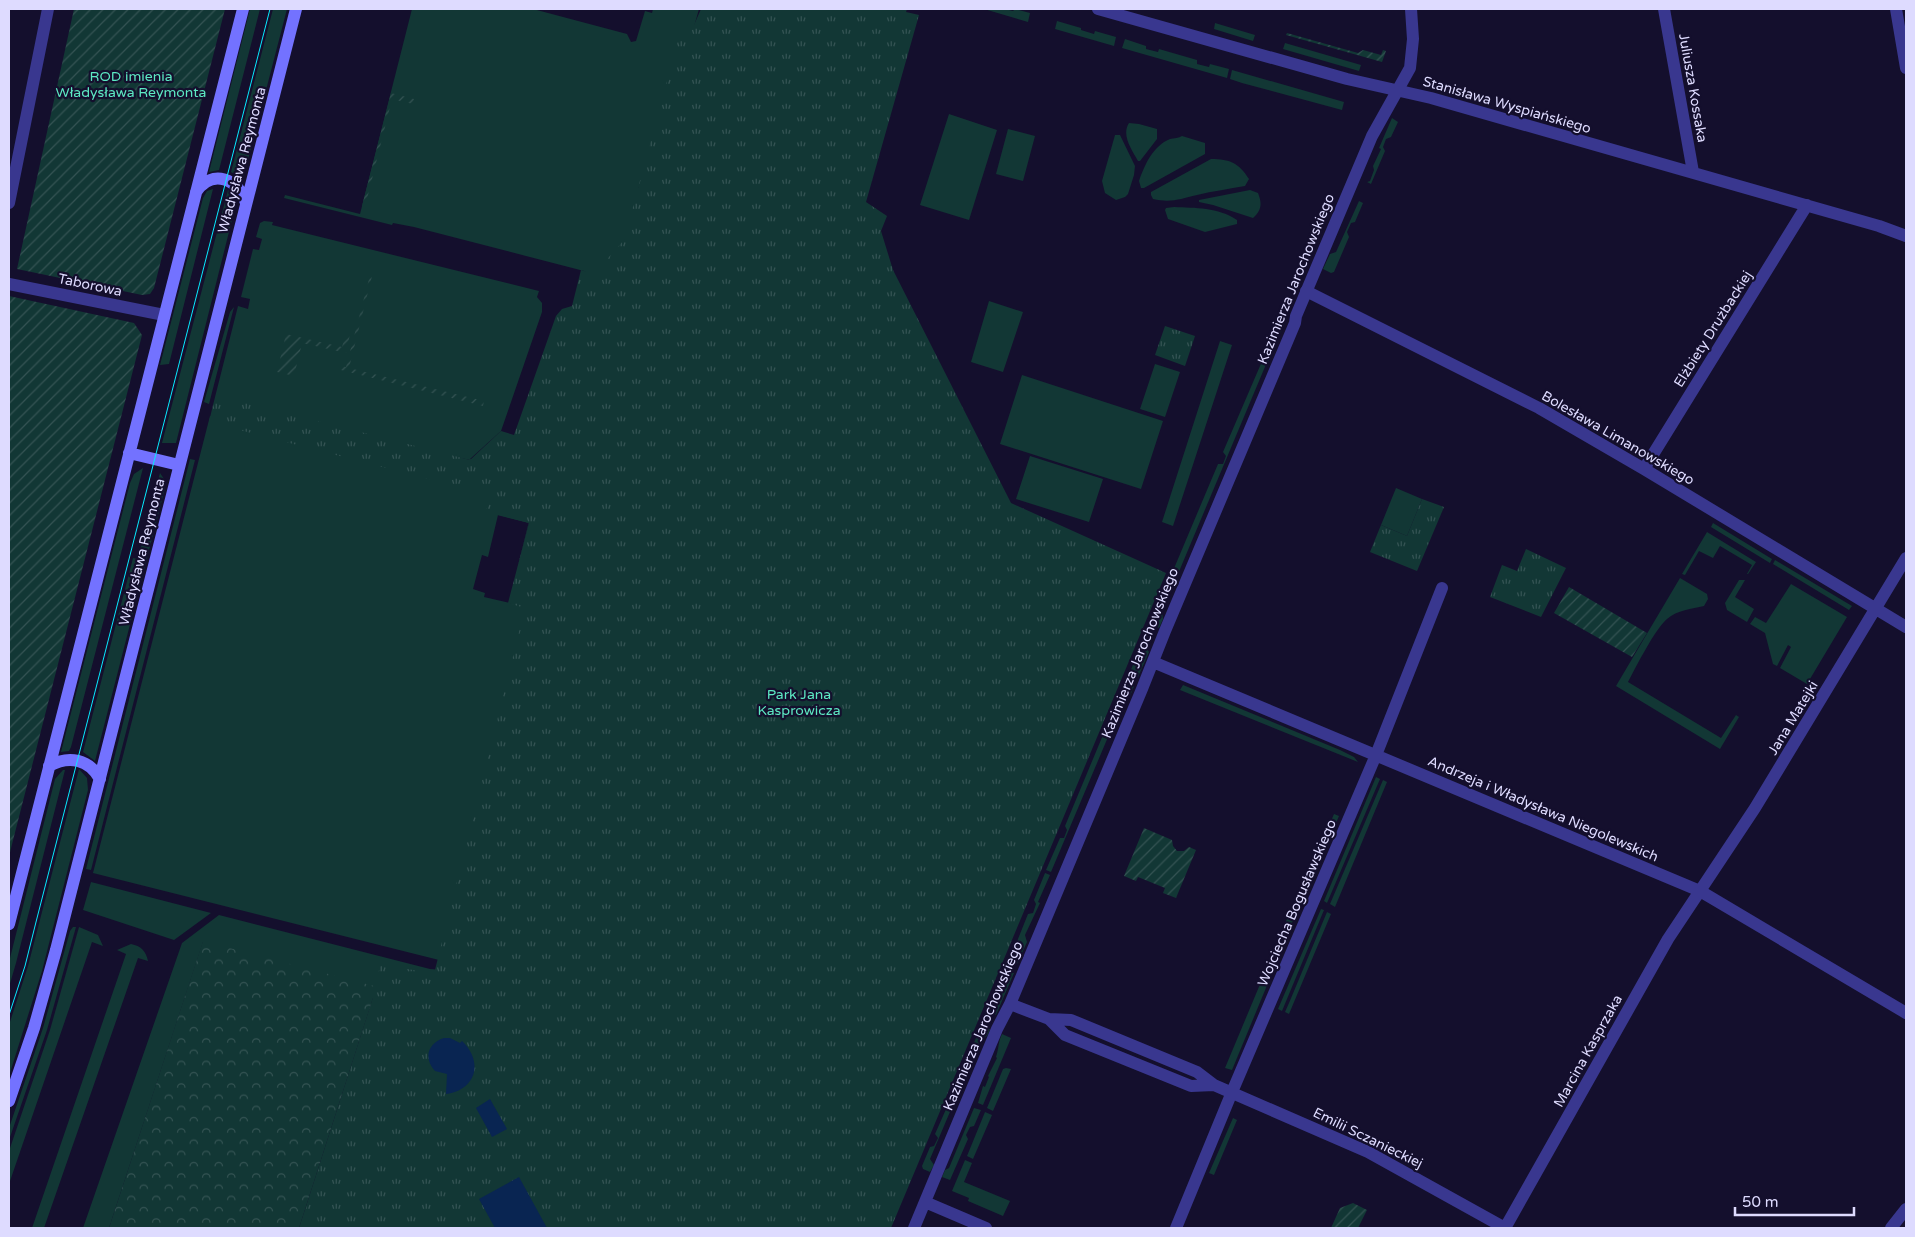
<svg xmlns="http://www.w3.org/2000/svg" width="1915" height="1237" viewBox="0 0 1915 1237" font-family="'Varela Round',sans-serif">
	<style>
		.grass { fill: #123735 }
		.forest { fill: url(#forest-crowns) }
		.park { fill: url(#park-tufts) }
		.garden { fill: url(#garden-furrows) }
		.water { fill: #092552 }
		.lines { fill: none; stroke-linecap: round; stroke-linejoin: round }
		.minor { stroke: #39378f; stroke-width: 12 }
		.tertiary { stroke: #39378f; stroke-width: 12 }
		.secondary { stroke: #7372ff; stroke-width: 12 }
		.tram { stroke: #07ebff; stroke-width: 1 }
		.labels { text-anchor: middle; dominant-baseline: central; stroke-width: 4.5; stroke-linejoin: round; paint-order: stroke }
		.park-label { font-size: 14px; fill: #5de9c3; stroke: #140f2d }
		.street-label { font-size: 14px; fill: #dedbff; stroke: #140f2d }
	</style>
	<defs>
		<pattern id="forest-crowns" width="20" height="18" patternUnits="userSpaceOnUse" patternTransform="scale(1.25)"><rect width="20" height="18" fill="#123735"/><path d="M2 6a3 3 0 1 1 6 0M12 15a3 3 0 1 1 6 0" fill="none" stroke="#345353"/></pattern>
		<pattern id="park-tufts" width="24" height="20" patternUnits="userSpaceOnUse" patternTransform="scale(1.25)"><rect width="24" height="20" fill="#123735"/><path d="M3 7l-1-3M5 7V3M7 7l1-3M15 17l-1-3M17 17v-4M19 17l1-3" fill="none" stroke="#345353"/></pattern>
		<pattern id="garden-furrows" width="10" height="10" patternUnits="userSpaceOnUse" patternTransform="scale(1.25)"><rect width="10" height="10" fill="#123735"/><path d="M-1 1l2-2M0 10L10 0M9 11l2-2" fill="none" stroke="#345353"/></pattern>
	</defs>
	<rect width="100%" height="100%" fill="#140f2d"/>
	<path class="grass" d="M 250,9 L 260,9 L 219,170 L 209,172 Z
		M 273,9 L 287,9 L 243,179 L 231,172 Z
		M 412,9 L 533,9 L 627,34 L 631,42 L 636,41 L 645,11 L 652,13 L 653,9 L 699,9 L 673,101 L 638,189 L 648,192 L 603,284 L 584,271 L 414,227 L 393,223 L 392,225 L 284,198 L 285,195 L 360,214 Z
		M 984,9 L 1005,9 L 1013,11 L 1015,9 L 1030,13 L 1028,22 Z
		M 1057,21 L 1081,28 L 1081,30 L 1094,34 L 1095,31 L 1116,37 L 1114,46 L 1055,29 Z
		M 1215,23 L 1255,35 L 1253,41 L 1214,29 Z
		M 1125,39 L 1146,46 L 1146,49 L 1158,52 L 1159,49 L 1197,60 L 1197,64 L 1209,67 L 1210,64 L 1229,69 L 1227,78 L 1122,48 Z
		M 1285,43 L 1361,65 L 1359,71 L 1283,49 Z
		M 1232,70 L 1344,102 L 1342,110 L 1242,83 L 1230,79 Z
		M 949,114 L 997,130 L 969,220 L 920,205 Z
		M 1392,118 L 1398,122 L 1391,137 L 1386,139 L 1383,147 L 1385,151 L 1371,184 L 1367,182 L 1370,181 L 1374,170 L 1373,166 L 1381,149 L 1379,148 Z
		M 1129,123 L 1139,124 L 1157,129 L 1157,139 L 1140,161 L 1138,161 C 1132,150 1121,135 1129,123 Z
		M 1008,129 L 1035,136 L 1023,181 L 996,174 Z
		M 1115,135 L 1120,135 L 1135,166 L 1134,175 L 1128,194 L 1125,197 L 1116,200 L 1105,193 L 1102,181 Z
		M 1182,136 L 1205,143 L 1205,154 L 1144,188 L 1141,188 L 1139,181 C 1145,164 1153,146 1170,139 C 1174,138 1179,138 1182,136 Z
		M 1211,159 C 1230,159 1239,163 1249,179 L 1245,186 C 1229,189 1213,191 1197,195 C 1180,199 1171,203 1153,199 L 1151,195 L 1151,192 Z
		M 213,189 L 169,364 L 160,365 L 203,198 L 207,191 Z
		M 228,190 L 235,198 L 235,208 L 176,443 L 162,443 Z
		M 1250,190 L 1258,193 C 1262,203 1262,210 1253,218 L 1213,205 L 1199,202 L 1199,200 Z
		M 1359,201 L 1363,203 L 1355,222 L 1351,223 L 1347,232 L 1349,237 L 1334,272 L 1331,273 L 1323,269 L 1330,254 L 1336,252 Z
		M 1174,207 C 1195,208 1218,207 1237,220 L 1237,224 L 1205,232 L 1168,219 L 1165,210 L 1166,208 Z
		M 264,221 L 273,222 L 272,225 L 539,291 L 537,297 L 542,303 L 542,312 L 501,431 L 470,459 L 498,466 L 213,405 L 238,306 L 248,309 L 250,299 L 241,297 L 253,249 L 259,250 L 262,239 L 256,237 L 260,223 Z
		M 989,301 L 1023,312 L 1003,372 L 971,362 Z
		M 234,307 L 209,404 L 204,402 L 230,312 Z
		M 1282,315 L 1287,318 L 1268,362 L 1267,362 L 1162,612 L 1163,619 L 1159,628 L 1151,623 L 1218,464 L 1223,464 L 1226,456 L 1223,452 L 1263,359 L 1267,359 L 1271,350 L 1268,346 Z
		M 1220,341 L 1232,345 L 1173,526 L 1162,522 Z
		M 1155,364 L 1180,372 L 1165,417 L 1140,409 Z
		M 1022,375 L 1163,421 L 1141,489 L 1000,444 Z
		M 210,416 L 488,488 L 531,513 L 514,582 L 529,523 L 498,515 L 488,557 L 482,555 L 473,589 L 485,593 L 484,597 L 514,604 L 532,602 L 439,960 L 93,873 Z
		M 1030,456 L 1103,479 L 1089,522 L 1016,499 Z
		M 190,459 L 195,460 L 91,870 L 86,869 Z
		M 143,468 L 71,747 L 69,751 L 61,752 L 130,483 L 134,474 Z
		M 160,473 L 164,479 L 165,488 L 95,761 L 83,752 L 133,558 L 138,559 L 143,539 L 141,538 L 142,534 L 144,534 L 145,530 L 149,530 L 152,517 L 149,516 Z
		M 1396,488 L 1422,499 L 1407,536 L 1381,525 Z
		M 1713,523 L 1772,559 L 1770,563 L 1711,527 Z
		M 1707,532 L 1756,562 L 1748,574 L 1747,574 L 1752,565 L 1720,546 L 1713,558 L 1699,551 L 1685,575 L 1682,574 Z
		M 1775,560 L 1852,606 L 1849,610 L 1773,564 Z
		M 1680,578 L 1707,594 L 1708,599 L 1704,606 C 1692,609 1677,610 1667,619 C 1655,629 1636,667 1628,682 L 1721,738 L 1736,715 L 1739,717 L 1720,749 L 1616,686 Z
		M 1739,580 L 1745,580 L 1735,597 L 1754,609 L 1747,622 L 1727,610 L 1725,603 Z
		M 1791,584 L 1847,617 L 1807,684 L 1780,668 L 1791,647 L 1788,645 L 1777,666 L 1773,664 L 1765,633 L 1750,624 L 1755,617 L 1766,623 Z
		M 1141,645 L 1145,646 L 1149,652 L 1138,677 L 1130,672 Z
		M 1127,682 L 1134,686 L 1130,696 L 1125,698 L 1119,711 L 1051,872 L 1046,870 L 1060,838 L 1064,838 L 1067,830 L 1065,826 L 1113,711 L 1118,710 L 1121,701 L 1119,697 Z
		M 1183,685 L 1340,750 L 1354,757 L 1358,762 L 1180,690 Z
		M 79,769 L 87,778 L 88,790 L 42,971 L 9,1076 L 9,1025 L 28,966 Z
		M 63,770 L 65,770 L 16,963 L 9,987 L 9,962 L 55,779 Z
		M 1376,777 L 1380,779 L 1327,903 L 1324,901 Z
		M 1383,780 L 1387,782 L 1335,907 L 1330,904 Z
		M 1334,814 L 1339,816 L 1295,919 L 1290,925 L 1284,926 L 1310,865 L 1313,863 Z
		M 1045,873 L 1050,875 L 1038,902 L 1040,903 L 1025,935 L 1027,942 L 1017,964 L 1011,961 L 1010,959 L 1028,914 L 1033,913 L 1036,904 L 1034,900 Z
		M 91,882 L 211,913 L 174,940 L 83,910 Z
		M 1321,909 L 1324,910 L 1282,1011 L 1278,1009 Z
		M 1327,912 L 1331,914 L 1289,1014 L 1285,1012 L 1289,1003 Z
		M 219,915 L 430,969 L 454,971 L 487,1228 L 299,1228 L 373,998 L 203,942 L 109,1228 L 83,1228 L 182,943 Z
		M 73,927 L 76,927 L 47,1030 L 9,1140 L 9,1128 L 43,1028 L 70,931 Z
		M 79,927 L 98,935 L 103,946 L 92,942 L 9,1184 L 9,1151 L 50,1030 Z
		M 131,944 C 141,946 146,951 148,961 L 138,958 L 44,1228 L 32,1228 L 126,954 L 117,950 Z
		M 1266,970 L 1269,974 L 1268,983 L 1232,1070 L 1225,1068 Z
		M 1007,971 L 1014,973 L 996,1015 L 987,1011 L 1004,972 Z
		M 984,1027 L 990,1029 L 987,1036 L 981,1039 L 956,1098 L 952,1096 L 966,1063 L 970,1062 L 973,1053 L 971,1050 L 980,1028 Z
		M 1002,1034 L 1011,1038 L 983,1105 L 978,1103 L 983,1086 L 985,1087 L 989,1077 L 988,1076 L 997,1058 L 996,1057 C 999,1048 998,1042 1002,1034 Z
		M 1006,1068 L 1011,1069 L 993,1111 L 987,1108 L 1003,1069 Z
		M 951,1098 L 955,1100 L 930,1159 L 934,1165 L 930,1172 L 923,1169 L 922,1166 L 930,1147 L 934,1146 L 938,1138 L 935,1134 Z
		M 974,1108 L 981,1110 L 974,1126 L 970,1127 L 966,1135 L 968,1139 L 950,1180 L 942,1177 L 945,1170 L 949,1168 Z
		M 985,1112 L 992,1115 L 973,1159 L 967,1156 Z
		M 1233,1118 L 1237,1120 L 1214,1175 L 1209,1173 Z
		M 965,1160 L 972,1163 L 964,1182 L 1010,1201 L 1003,1216 L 968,1201 L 969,1198 L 952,1191 Z"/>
	<path class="forest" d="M 203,941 L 374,986 L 373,998 L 299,1228 L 109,1228 Z"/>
	<path class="park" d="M 701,9 L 907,9 L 906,12 L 919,15 L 866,202 L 887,216 L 881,231 L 893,270 L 1011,503 L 1166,573 L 891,1228 L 300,1228 L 373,998 L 374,986 L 381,964 L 434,974 L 525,608 L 508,603 L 529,523 L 486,512 L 490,495 L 209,422 L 213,405 L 220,396 L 470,460 L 501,431 L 514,435 L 556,316 L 562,309 L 572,306 L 581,270 L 594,274 L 624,240 L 683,22 L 694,25 Z
		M 1165,326 L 1195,336 L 1185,366 L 1155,355 Z
		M 1422,499 L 1444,507 L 1417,571 L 1370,552 L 1381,525 L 1407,536 Z
		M 1526,549 L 1566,568 L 1541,617 L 1490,597 L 1502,565 L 1517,571 Z"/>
	<path class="garden" d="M 74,9 L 225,9 L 154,288 L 150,294 L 142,295 L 17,269 Z
		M 1287,33 L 1358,53 L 1363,50 L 1381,55 L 1383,50 L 1386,51 L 1382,62 L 1286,35 Z
		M 391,93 L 414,99 L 413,104 L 392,99 L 365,207 L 362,206 Z
		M 372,276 L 349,368 L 484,401 L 483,406 L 341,370 L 342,366 L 346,367 L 369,279 Z
		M 9,296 L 134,323 L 142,335 L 9,856 Z
		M 346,333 L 350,334 L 346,353 L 302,343 L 294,376 L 277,372 L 286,334 L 342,347 Z
		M 1569,587 L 1647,633 L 1632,657 L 1554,613 Z
		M 1144,828 L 1172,840 L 1173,846 L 1177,851 L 1184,851 L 1189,847 L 1196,850 L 1176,898 L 1163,893 L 1165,888 L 1138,877 L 1136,881 L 1124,876 Z
		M 1353,1203 L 1367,1210 L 1358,1228 L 1331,1228 L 1340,1208 Z"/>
	<path class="water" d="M 444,1038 L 450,1038 L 460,1043 L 462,1041 C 484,1062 476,1090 446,1094 L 447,1074 L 435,1071 C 423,1058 428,1043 444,1038 Z
		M 490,1099 L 507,1129 L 492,1137 L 476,1108 Z
		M 519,1177 L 547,1228 L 495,1228 L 479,1199 Z"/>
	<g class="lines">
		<path class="minor" d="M 1098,9 L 1347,79 L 1431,98 L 1879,226 L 1906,236
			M 1664,9 L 1693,172
			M 1896,9 L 1906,68
			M 9,203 L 48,9
			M 9,284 L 164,315
			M 1306,291 L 1539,408 L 1644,469 L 1906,627
			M 1644,469 L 1807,205
			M 1153,662 L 1700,891 L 1906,1013
			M 1010,1004 L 1049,1019 L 1071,1020 L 1197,1072 L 1214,1085 L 1368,1152 L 1505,1228
			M 1049,1019 L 1065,1035 L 1191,1086 L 1214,1085
			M 925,1202 L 986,1228
			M 914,1228 L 997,1029 L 1010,1004 L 1142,689 L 1165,631 L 1295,323 L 1296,316 L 1372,136 L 1410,68 L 1413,39 L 1411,9
			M 1176,1228 L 1232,1092 L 1376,755 L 1442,588
			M 1505,1228 L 1668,939 L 1755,808 L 1906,558"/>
		<path class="tertiary" d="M 1891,1228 L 1906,1209"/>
		<path class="secondary" d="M 196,192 C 212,168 239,179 246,203
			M 129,453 L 179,465
			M 49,766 C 69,755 89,759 100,779
			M 9,924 L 243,9
			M 9,1101 L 34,1028 L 56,950 L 296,9"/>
		<path class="tram" d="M 9,1015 L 25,966 L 36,922 L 270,9"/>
	</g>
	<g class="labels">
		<g class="park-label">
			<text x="131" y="76">ROD imienia<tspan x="131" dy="16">Władysława Reymonta</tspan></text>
			<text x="799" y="694">Park Jana<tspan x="799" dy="16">Kasprowicza</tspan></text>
		</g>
		<g class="street-label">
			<text transform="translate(1693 88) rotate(80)">Juliusza Kossaka</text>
			<text transform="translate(1507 105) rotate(16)">Stanisława Wyspiańskiego</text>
			<text transform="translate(242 160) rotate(-75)">Władysława Reymonta</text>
			<text transform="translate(1296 279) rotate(-68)">Kazimierza Jarochowskiego</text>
			<text transform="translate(90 285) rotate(12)">Taborowa</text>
			<text transform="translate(1713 329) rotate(-58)">Elżbiety Drużbackiej</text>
			<text transform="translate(1618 438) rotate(30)">Bolesława Limanowskiego</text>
			<text transform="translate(142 552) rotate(-76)">Władysława Reymonta</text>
			<text transform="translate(1140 653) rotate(-68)">Kazimierza Jarochowskiego</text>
			<text transform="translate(1793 718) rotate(-59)">Jana Matejki</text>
			<text transform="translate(1543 809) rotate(23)">Andrzeja i Władysława Niegolewskich</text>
			<text transform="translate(1297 903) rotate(-67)">Wojciecha Bogusławskiego</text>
			<text transform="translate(983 1026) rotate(-67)">Kazimierza Jarochowskiego</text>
			<text transform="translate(1588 1051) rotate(-61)">Marcina Kasprzaka</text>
			<text transform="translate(1368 1138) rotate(26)">Emilii Sczanieckiej</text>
		</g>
	</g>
	<rect width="1915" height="1237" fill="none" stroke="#dedbff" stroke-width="20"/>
	<path d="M1735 1207v8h119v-8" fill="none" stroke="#dedbff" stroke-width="2.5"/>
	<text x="1742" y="1207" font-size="15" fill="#dedbff" stroke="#140f2d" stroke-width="4" paint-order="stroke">50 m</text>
</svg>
